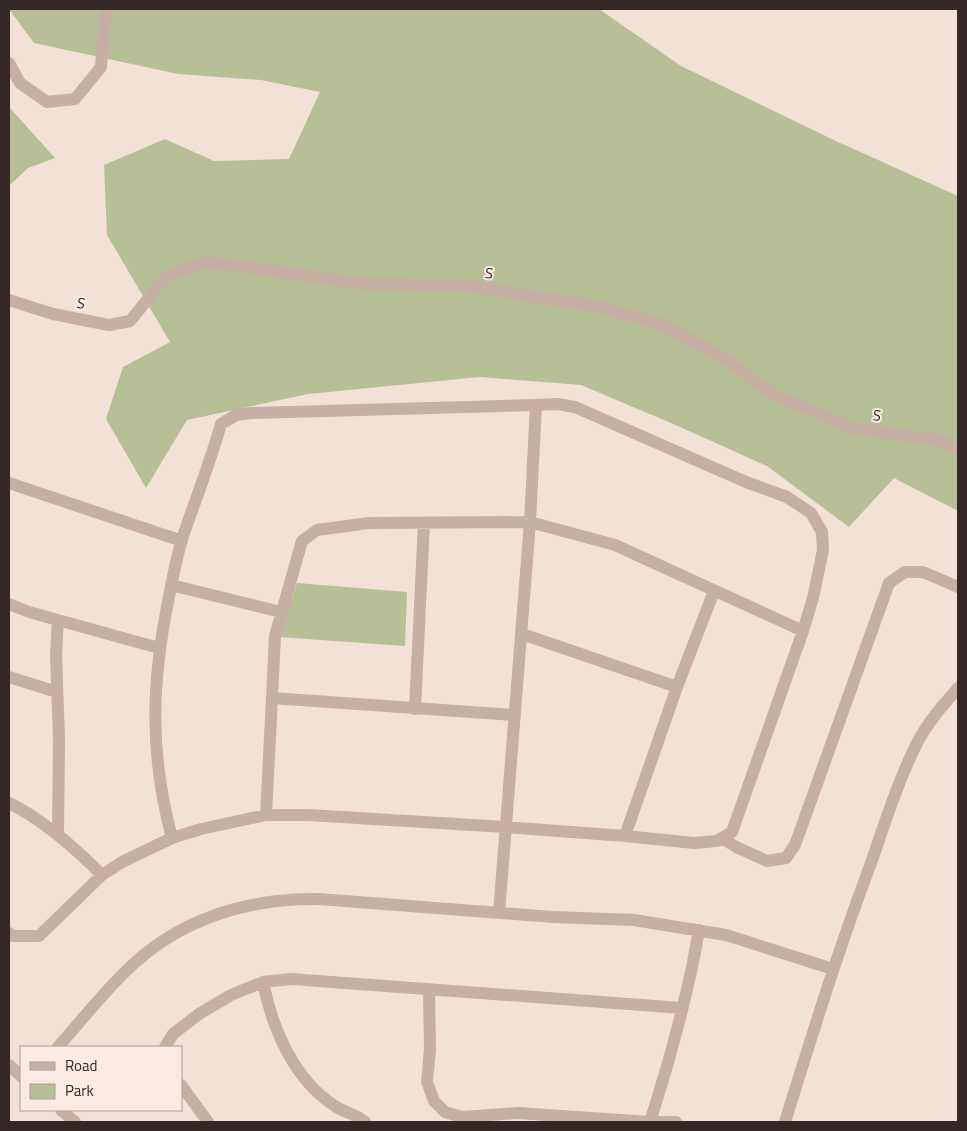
<svg xmlns="http://www.w3.org/2000/svg" width="967" height="1131" viewBox="0 0 967 1131" font-family="'Titillium Web',sans-serif">
	<style>
		.green { fill: #b7bf97 }
		.lines { fill: none; stroke-linecap: round; stroke-linejoin: round }
		.minor { stroke: #c8afa3; stroke-width: 12 }
		.tertiary { stroke: #c8afa3; stroke-width: 12 }
		.labels { text-anchor: middle; dominant-baseline: central; stroke-width: 4; stroke-linejoin: round; paint-order: stroke }
		.street-label { font-size: 15px; fill: #332825; stroke: #f9ebe3 }
	</style>
	<rect width="100%" height="100%" fill="#f1e1d7"/>
	<path class="green" d="M 9,9 L 599,9 L 681,66 L 836,141 L 958,196 L 958,511 L 894,478 L 849,527 L 767,466 L 678,426 L 581,385 L 480,377 L 308,394 L 187,420 L 146,488 L 106,419 L 123,367 L 170,342 L 107,235 L 104,165 L 165,139 L 214,161 L 289,159 L 320,92 L 261,80 L 178,74 L 34,43 Z
		M 9,107 L 55,158 L 28,168 L 9,186 Z
		M 297,583 L 407,592 L 405,646 L 279,637 Z"/>
	<g class="lines">
		<path class="minor" d="M 9,63 L 20,83 L 47,102 L 75,99 L 101,67 L 106,9
			M 9,300 L 53,314 L 109,325 L 130,321 L 166,277 L 202,263 L 234,265 L 365,284 L 462,285 L 600,307 L 660,324 L 720,355 L 774,395 L 853,428 L 942,441 L 958,450
			M 9,483 L 182,541
			M 171,585 L 281,612
			M 9,604 L 29,612 L 159,648
			M 58,620 L 56,655 L 59,739 L 58,835
			M 522,634 L 677,687
			M 9,677 L 57,692
			M 272,698 L 275,636 L 302,541 L 317,530 L 369,523 L 530,522 L 615,545 L 803,631
			M 415,709 L 424,523
			M 9,803 C 42,819 76,849 102,875 L 122,862 L 172,838 L 201,829 L 266,815 L 309,815 L 505,827 L 625,836 L 694,843 L 717,841 L 732,832 L 803,631 L 813,598 L 823,550 L 822,532 L 811,513 L 787,497 L 746,482 L 575,407 L 557,404 L 536,405
			M 266,815 L 272,698 L 514,715
			M 625,836 L 677,687 L 714,591
			M 172,838 C 150,755 151,686 168,602 C 172,581 176,560 182,539 C 195,501 210,463 221,424 L 236,415 L 251,413 L 536,405 L 530,522 L 499,913
			M 722,838 L 736,847 L 767,861 L 786,858 L 795,845 L 889,583 L 905,572 L 923,572 L 958,587
			M 9,933 L 13,936 L 39,936 L 102,875
			M 263,982 C 272,1028 294,1080 335,1106 C 345,1113 356,1114 365,1122
			M 429,990 L 430,1049 L 427,1082 L 434,1101 L 445,1112 L 462,1117 L 518,1113 L 650,1122 C 670,1059 688,996 699,930
			M 58,1047 C 81,1021 102,994 127,970 C 179,919 247,898 319,899 L 553,917 L 634,920 L 726,935 L 833,969
			M 165,1047 L 173,1034 L 199,1014 L 231,995 L 263,982 L 291,979 L 682,1008
			M 181,1085 L 208,1122
			M 650,1122 L 676,1122"/>
		<path class="tertiary" d="M 9,1065 L 21,1076
			M 61,1110 L 75,1122
			M 785,1122 C 812,1035 839,948 871,863 C 885,823 898,781 917,743 C 928,722 943,705 958,688"/>
	</g>
	<g class="labels">
		<g class="street-label">
			<text transform="translate(489 273) rotate(9)">S</text>
			<text transform="translate(81 303) rotate(12)">S</text>
			<text transform="translate(877 415) rotate(8)">S</text>
		</g>
	</g>
	<rect width="967" height="1131" fill="none" stroke="#332825" stroke-width="20"/>
	<rect x="20" y="1046" width="162" height="65" fill="#f9ebe3" stroke="#aa9d97"/>
	<rect x="30" y="1062" width="25" height="8" fill="#c8afa3" stroke="#aa9d97"/>
	<text x="65" y="1071" font-size="15" fill="#332825">Road</text>
	<rect x="30" y="1084" width="25" height="15" fill="#b7bf97" stroke="#aa9d97"/>
	<text x="65" y="1096" font-size="15" fill="#332825">Park</text>
</svg>
